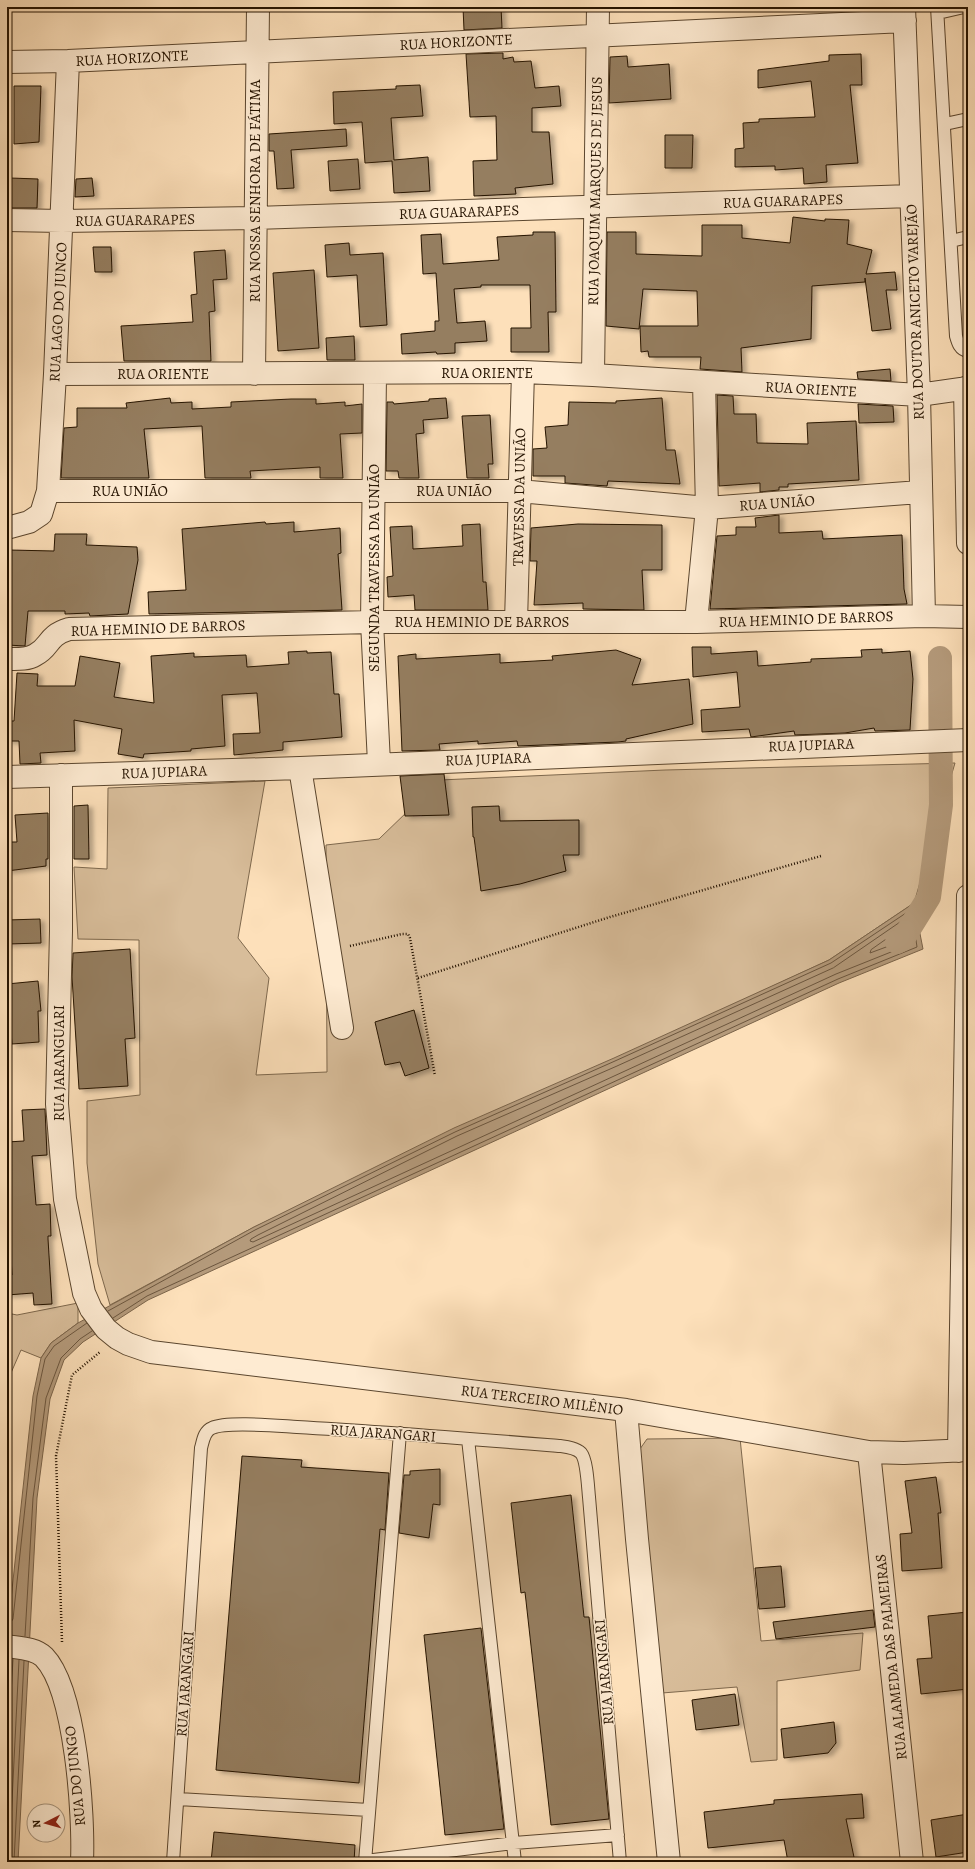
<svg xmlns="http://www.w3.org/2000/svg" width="975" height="1869" viewBox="0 0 975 1869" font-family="Alegreya,serif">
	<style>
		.green { fill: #d8bd9a; stroke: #7e684d }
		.water { fill: #b49a7b; stroke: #7b644a }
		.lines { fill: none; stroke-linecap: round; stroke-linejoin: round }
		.shore { stroke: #6c563e; stroke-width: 1 }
		.canal { stroke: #b49a7b; stroke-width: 24 }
		.building { fill: #957e61; stroke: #251300; filter: url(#shadow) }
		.service-casing { stroke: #5b462e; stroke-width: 14 }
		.minor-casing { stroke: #5b462e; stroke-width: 24 }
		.path { stroke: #251300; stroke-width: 2.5; stroke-dasharray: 1 2; stroke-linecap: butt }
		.service { stroke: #feebd2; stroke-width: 12 }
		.minor { stroke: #feebd2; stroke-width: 22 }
		.labels { text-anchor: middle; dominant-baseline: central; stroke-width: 3; stroke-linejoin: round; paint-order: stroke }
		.street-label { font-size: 15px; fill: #251300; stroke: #feebd2 }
	</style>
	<defs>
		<filter id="shadow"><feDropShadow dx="4.5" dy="2.5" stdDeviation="2" flood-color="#0004"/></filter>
	</defs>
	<rect width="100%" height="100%" fill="#fde0ba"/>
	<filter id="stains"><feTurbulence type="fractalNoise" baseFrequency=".005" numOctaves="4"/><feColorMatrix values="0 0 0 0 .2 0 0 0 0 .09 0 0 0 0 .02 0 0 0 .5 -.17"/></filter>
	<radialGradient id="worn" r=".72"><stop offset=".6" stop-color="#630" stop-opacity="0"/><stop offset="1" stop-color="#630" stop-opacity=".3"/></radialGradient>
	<path class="green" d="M 955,763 L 914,903 L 829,960 L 254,1227 L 110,1305 L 98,1264 L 87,1163 L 87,1101 L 140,1095 L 139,940 L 78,939 L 74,867 L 107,869 L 108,788 L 265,781 L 238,938 L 269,978 L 256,1075 L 327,1072 L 326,845 L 379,839 L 440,780 L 665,770 Z
		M 78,1303 L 78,1323 L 51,1343 L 41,1358 L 21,1350 L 7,1382 L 7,1313 L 17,1315 Z
		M 740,1438 L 761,1641 L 863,1633 L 860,1670 L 777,1681 L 777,1760 L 751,1762 L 737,1687 L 662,1693 L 635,1456 L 647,1439 Z"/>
	<path class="water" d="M 914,903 L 923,949 L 839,983 L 148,1300 L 83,1342 L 64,1360 L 50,1399 L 37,1498 L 18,1862 L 7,1862 L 7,1636 L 33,1396 L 41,1358 L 51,1343 L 78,1323 L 254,1227 L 454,1128 L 614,1058 L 829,960 Z"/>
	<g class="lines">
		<path class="shore" d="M 905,919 L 908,920 L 911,944 L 836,974 L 253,1242 L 250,1241 L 251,1239 L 258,1235 L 457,1136 L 617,1066 L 833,968 Z
			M 901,929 L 904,931 L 905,940 L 870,953 L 871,950 Z
			M 108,1311 L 255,1230 L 455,1132 L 615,1061 L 831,963 L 909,911 L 912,912 L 917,947 L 838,979 L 147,1296 L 113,1318
			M 7,1623 L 11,1622 L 13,1619 L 37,1396 L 45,1359 L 54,1346 L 87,1323
			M 25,1636 L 33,1498 L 46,1398 L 61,1358 L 80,1339 L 92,1331
			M 7,1764 L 13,1659
			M 9,1862 L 19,1660
			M 14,1862 L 24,1661"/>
		<path class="canal" d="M 897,942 L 903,939 L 929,897 L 941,805 L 940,658"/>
	</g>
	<path class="building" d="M 463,7 L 501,7 L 502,28 L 464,30 Z
		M 503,53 L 503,59 L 513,57 L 514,62 L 531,61 L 535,88 L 559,86 L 561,106 L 532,108 L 532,132 L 549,132 L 553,184 L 515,188 L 516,194 L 474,196 L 473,161 L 497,160 L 496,116 L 470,117 L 466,54 Z
		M 861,54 L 862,85 L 850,85 L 858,163 L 826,165 L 827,182 L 804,184 L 803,168 L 775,170 L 775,166 L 735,167 L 735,149 L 744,148 L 743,123 L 759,122 L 759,119 L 815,117 L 811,81 L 758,88 L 758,70 L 829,61 L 829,55 Z
		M 627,56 L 628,67 L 669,64 L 671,99 L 609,103 L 610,57 Z
		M 420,85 L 423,116 L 391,118 L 394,160 L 428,157 L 430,191 L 394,193 L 392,161 L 365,163 L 362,122 L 334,124 L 333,92 L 396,89 L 396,86 Z
		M 14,86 L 41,86 L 39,142 L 14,144 Z
		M 346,129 L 347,146 L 291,150 L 294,188 L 277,189 L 274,151 L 269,151 L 269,134 Z
		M 665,135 L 693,135 L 692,168 L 665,168 Z
		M 358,159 L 360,189 L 330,191 L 328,161 Z
		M 10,178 L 38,179 L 37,208 L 9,208 Z
		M 92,178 L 94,196 L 75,197 L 76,179 Z
		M 793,217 L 825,221 L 825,219 L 849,220 L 847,244 L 872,250 L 866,274 L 895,272 L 897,290 L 886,290 L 891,329 L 872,331 L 865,278 L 865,282 L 812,286 L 811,339 L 741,348 L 742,372 L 700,369 L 701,357 L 649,357 L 648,351 L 641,352 L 640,326 L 698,326 L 697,291 L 643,289 L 639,329 L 606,326 L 607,232 L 636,232 L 636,254 L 702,256 L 702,225 L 742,225 L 742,238 L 790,243 Z
		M 533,232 L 555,232 L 556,312 L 548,312 L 549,352 L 511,352 L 511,328 L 531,328 L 530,285 L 481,285 L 481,287 L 454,289 L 457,323 L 485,321 L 487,341 L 455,343 L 455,353 L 437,354 L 436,352 L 402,354 L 401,334 L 435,331 L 435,321 L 439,321 L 436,273 L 423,274 L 421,235 L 441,234 L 443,264 L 499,260 L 497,237 L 533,235 Z
		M 349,243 L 350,255 L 383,253 L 387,325 L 360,327 L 357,275 L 327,277 L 325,245 Z
		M 93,247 L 111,247 L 112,272 L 95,272 Z
		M 225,250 L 227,279 L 213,280 L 215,311 L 209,312 L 211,361 L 124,361 L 121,326 L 193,322 L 191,295 L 197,294 L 194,252 Z
		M 314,270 L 319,348 L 278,351 L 273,273 Z
		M 354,336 L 355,360 L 327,360 L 326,338 Z
		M 890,369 L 891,381 L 858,379 L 857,372 Z
		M 717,395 L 733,396 L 734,414 L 756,414 L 757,443 L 808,444 L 807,423 L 856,421 L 859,480 L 788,484 L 788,487 L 779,487 L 779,490 L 760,492 L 760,483 L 719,486 Z
		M 170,398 L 171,403 L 192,402 L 192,409 L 231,407 L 231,402 L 291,399 L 316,399 L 316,404 L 345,402 L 345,406 L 362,404 L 362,433 L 340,434 L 343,478 L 320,478 L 320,467 L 250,471 L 251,478 L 205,478 L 202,426 L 144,429 L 149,478 L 61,478 L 64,428 L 77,427 L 77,408 L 127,408 L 126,403 Z
		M 446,398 L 448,418 L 423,420 L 424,433 L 416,434 L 419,478 L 399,478 L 398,471 L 386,471 L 387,402 L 393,402 L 394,404 L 429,401 L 429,399 Z
		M 662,398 L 666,450 L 675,450 L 680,484 L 608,481 L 607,486 L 565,483 L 565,476 L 533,476 L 533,449 L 547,448 L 545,427 L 568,425 L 569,402 L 616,403 L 616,401 Z
		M 858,404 L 893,406 L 894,422 L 859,423 Z
		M 490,415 L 493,464 L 488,464 L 489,478 L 467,478 L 462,416 Z
		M 779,515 L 779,533 L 822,531 L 823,539 L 902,535 L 904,589 L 907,604 L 710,609 L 717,536 L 736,535 L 736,527 L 756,527 L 755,518 Z
		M 265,522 L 266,524 L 294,522 L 294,532 L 340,528 L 341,553 L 338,554 L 342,610 L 149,614 L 148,592 L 186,590 L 182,529 Z
		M 480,524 L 483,582 L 486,582 L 488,610 L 415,610 L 414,595 L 388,597 L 387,577 L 393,576 L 390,527 L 412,526 L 413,549 L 463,546 L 462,525 Z
		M 578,524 L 662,525 L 662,570 L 642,570 L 644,610 L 583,609 L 583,603 L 534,605 L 537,561 L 530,561 L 531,528 Z
		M 55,534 L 87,534 L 86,545 L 137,547 L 138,560 L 128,614 L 90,616 L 89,613 L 65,614 L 65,611 L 28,611 L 25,646 L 7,645 L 7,556 L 9,556 L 9,550 L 54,551 Z
		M 692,647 L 711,647 L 711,654 L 757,651 L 758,666 L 811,662 L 811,659 L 862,657 L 861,650 L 882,649 L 882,653 L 910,651 L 913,679 L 910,730 L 875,731 L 874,728 L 845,733 L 795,735 L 794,731 L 751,737 L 749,729 L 702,732 L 701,710 L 740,707 L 737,672 L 693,677 Z
		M 616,650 L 641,659 L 632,685 L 689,679 L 693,724 L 626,739 L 626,741 L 618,742 L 518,746 L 517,741 L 478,744 L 478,741 L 439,744 L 440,750 L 402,751 L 398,656 L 416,654 L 416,659 L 500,654 L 500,663 L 553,660 L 552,656 Z
		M 307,651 L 307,653 L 331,652 L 334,694 L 339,694 L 342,737 L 283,742 L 283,750 L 234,755 L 233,734 L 260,733 L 257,693 L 222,695 L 225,746 L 191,749 L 191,751 L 144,754 L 143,758 L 118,754 L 122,729 L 74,720 L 75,751 L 40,753 L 41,763 L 20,764 L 19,741 L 7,741 L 7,721 L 14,721 L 17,673 L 38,674 L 37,686 L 75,686 L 80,656 L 120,663 L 114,697 L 154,703 L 151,656 L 194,653 L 194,657 L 246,655 L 247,667 L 289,664 L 288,652 Z
		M 444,774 L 449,815 L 405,816 L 400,776 Z
		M 88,805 L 89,859 L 74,859 L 74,806 Z
		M 499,806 L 500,821 L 579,820 L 579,855 L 563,855 L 566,871 L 520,884 L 481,891 L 474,837 L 473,837 L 472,807 Z
		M 48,813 L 48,859 L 46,859 L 46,866 L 7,871 L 7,842 L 17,842 L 15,815 Z
		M 40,919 L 41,943 L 7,944 L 7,920 Z
		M 130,949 L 135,1038 L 125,1039 L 128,1086 L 79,1089 L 72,977 L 73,953 Z
		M 38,981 L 41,1011 L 38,1011 L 39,1042 L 12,1044 L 7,984 Z
		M 414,1010 L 429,1068 L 405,1076 L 400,1062 L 385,1065 L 375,1022 Z
		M 45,1109 L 47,1155 L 32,1156 L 36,1205 L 50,1204 L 51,1236 L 48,1236 L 48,1239 L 52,1304 L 34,1305 L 33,1293 L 7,1295 L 7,1275 L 12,1275 L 9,1219 L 7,1220 L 7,1142 L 24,1141 L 22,1110 Z
		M 242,1456 L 302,1460 L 301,1467 L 389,1473 L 385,1530 L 380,1529 L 359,1783 L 216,1770 Z
		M 440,1469 L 440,1505 L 433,1504 L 429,1538 L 399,1533 L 404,1475 L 410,1475 L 410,1471 Z
		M 936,1477 L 941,1513 L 938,1513 L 942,1568 L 902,1571 L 900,1534 L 912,1533 L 905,1481 Z
		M 571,1495 L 584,1617 L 589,1617 L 609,1819 L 551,1825 L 525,1592 L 521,1593 L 511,1503 Z
		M 781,1566 L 785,1607 L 759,1609 L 755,1568 Z
		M 873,1610 L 875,1627 L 776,1639 L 773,1622 Z
		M 968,1612 L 968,1689 L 921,1694 L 917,1659 L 932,1658 L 928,1616 Z
		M 481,1628 L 504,1829 L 445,1835 L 424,1635 Z
		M 735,1694 L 739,1725 L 696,1730 L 692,1700 Z
		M 834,1722 L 836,1743 L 828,1753 L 784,1758 L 781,1729 Z
		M 862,1794 L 864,1818 L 846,1819 L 855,1862 L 788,1862 L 784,1840 L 708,1848 L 704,1812 L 774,1804 L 774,1800 Z
		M 968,1814 L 968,1852 L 936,1857 L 931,1820 Z
		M 214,1832 L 355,1845 L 354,1862 L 211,1862 Z"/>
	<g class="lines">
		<g class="service-casing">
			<path id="service" d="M 937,7 L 956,336 C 958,343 960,350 968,351
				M 938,13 L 964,7
				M 945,124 L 968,119
				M 951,241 L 968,237
				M 468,1439 L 515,1862
				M 178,1799 L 369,1810
				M 365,1861 L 514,1843 L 618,1835
				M 173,1862 L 201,1448 C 203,1441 204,1431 212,1428 C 227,1421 279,1426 297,1427 C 385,1432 472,1439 560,1446 C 567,1447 576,1448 581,1453 C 587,1460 588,1488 589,1497 L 620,1862
				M 365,1862 L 400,1433"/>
		</g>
		<g class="minor-casing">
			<path id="minor" d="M 904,7 L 919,395 L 924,616
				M 7,62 L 68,61 L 905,21
				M 7,220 L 62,221 L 255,218 L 911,196
				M 55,374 L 523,372 L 593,375 L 919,395 L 968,388
				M 254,374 L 258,7
				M 375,374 L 372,622 L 379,763
				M 593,375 L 598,7
				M 965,388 L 968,543
				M 48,491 L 519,491 L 707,508 L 920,492
				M 7,528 L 29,522 L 41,514 L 48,491 L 55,374 L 68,61
				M 516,622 L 523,372
				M 696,622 L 707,508 L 704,383
				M 7,659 C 16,659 27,660 35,655 C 51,647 46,636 69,629 L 372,622 L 696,622 L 924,616 L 968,617
				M 300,768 L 342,1028
				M 61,775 L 61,931 L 57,1104 L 65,1199 L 84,1293 L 91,1309 L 106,1329 L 117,1338 L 128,1344 L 151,1352 L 626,1410 L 869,1452 L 904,1453 L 968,1450
				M 7,777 L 300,768 L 968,740
				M 626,1410 L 637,1539 L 669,1862
				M 959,1451 L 968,896
				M 869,1452 L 912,1862
				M 7,1646 C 19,1648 35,1648 44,1657 C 76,1690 84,1816 82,1862"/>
		</g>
		<path class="path" d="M 350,946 L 402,934 L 408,934 L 410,938 L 435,1076
			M 418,978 L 610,917 L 821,856
			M 62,1642 L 56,1456 L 72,1375 L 100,1352"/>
		<use href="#service" class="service"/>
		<use href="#minor" class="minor"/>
	</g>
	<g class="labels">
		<g class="street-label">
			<text transform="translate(456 42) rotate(-3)">RUA HORIZONTE</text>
			<text transform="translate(132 58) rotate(-3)">RUA HORIZONTE</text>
			<text transform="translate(255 191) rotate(-90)">RUA NOSSA SENHORA DE FÁTIMA</text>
			<text transform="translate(595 191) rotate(-89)">RUA JOAQUIM MARQUES DE JESUS</text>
			<text transform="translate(783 201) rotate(-2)">RUA GUARARAPES</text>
			<text transform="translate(459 212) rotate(-2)">RUA GUARARAPES</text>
			<text transform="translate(135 220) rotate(-1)">RUA GUARARAPES</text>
			<text transform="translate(58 312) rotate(-87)">RUA LAGO DO JUNCO</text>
			<text transform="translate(915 312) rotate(-92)">RUA DOUTOR ANICETO VAREJÃO</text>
			<text x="487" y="373">RUA ORIENTE</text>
			<text x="163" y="374">RUA ORIENTE</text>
			<text transform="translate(811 389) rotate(3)">RUA ORIENTE</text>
			<text x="130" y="491">RUA UNIÃO</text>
			<text x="454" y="491">RUA UNIÃO</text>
			<text transform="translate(519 497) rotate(-89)">TRAVESSA DA UNIÃO</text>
			<text transform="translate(777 503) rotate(-4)">RUA UNIÃO</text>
			<text transform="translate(374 568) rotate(-90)">SEGUNDA TRAVESSA DA UNIÃO</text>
			<text transform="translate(806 619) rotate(-2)">RUA HEMINIO DE BARROS</text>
			<text x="482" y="622">RUA HEMINIO DE BARROS</text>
			<text transform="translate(158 628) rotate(-2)">RUA HEMINIO DE BARROS</text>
			<text transform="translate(811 745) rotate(-2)">RUA JUPIARA</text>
			<text transform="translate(488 759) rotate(-2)">RUA JUPIARA</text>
			<text transform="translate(164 772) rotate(-2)">RUA JUPIARA</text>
			<text transform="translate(59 1063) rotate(-90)">RUA JARANGUARI</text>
			<text transform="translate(542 1400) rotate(7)">RUA TERCEIRO MILÊNIO</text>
			<text transform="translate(383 1433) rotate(4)">RUA JARANGARI</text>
			<text transform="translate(891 1657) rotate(-96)">RUA ALAMEDA DAS PALMEIRAS</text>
			<text transform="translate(604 1672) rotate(-95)">RUA JARANGARI</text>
			<text transform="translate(185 1684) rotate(-86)">RUA JARANGARI</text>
			<text transform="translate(75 1776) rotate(-96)">RUA DO JUNGO</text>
		</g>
	</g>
	<rect width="975" height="1869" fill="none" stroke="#fde0ba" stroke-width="24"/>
	<rect x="8" y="8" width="959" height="1853" fill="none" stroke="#251300" stroke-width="2"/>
	<rect x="12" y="12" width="951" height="1845" fill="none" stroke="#251300"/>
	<g transform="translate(46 1823) rotate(264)"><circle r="19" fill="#feebd2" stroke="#a7957e"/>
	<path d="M0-3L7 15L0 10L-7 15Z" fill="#8f2418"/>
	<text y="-6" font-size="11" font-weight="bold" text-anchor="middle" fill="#251300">N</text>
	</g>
	<rect width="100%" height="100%" filter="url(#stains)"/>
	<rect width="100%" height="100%" fill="url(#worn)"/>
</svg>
